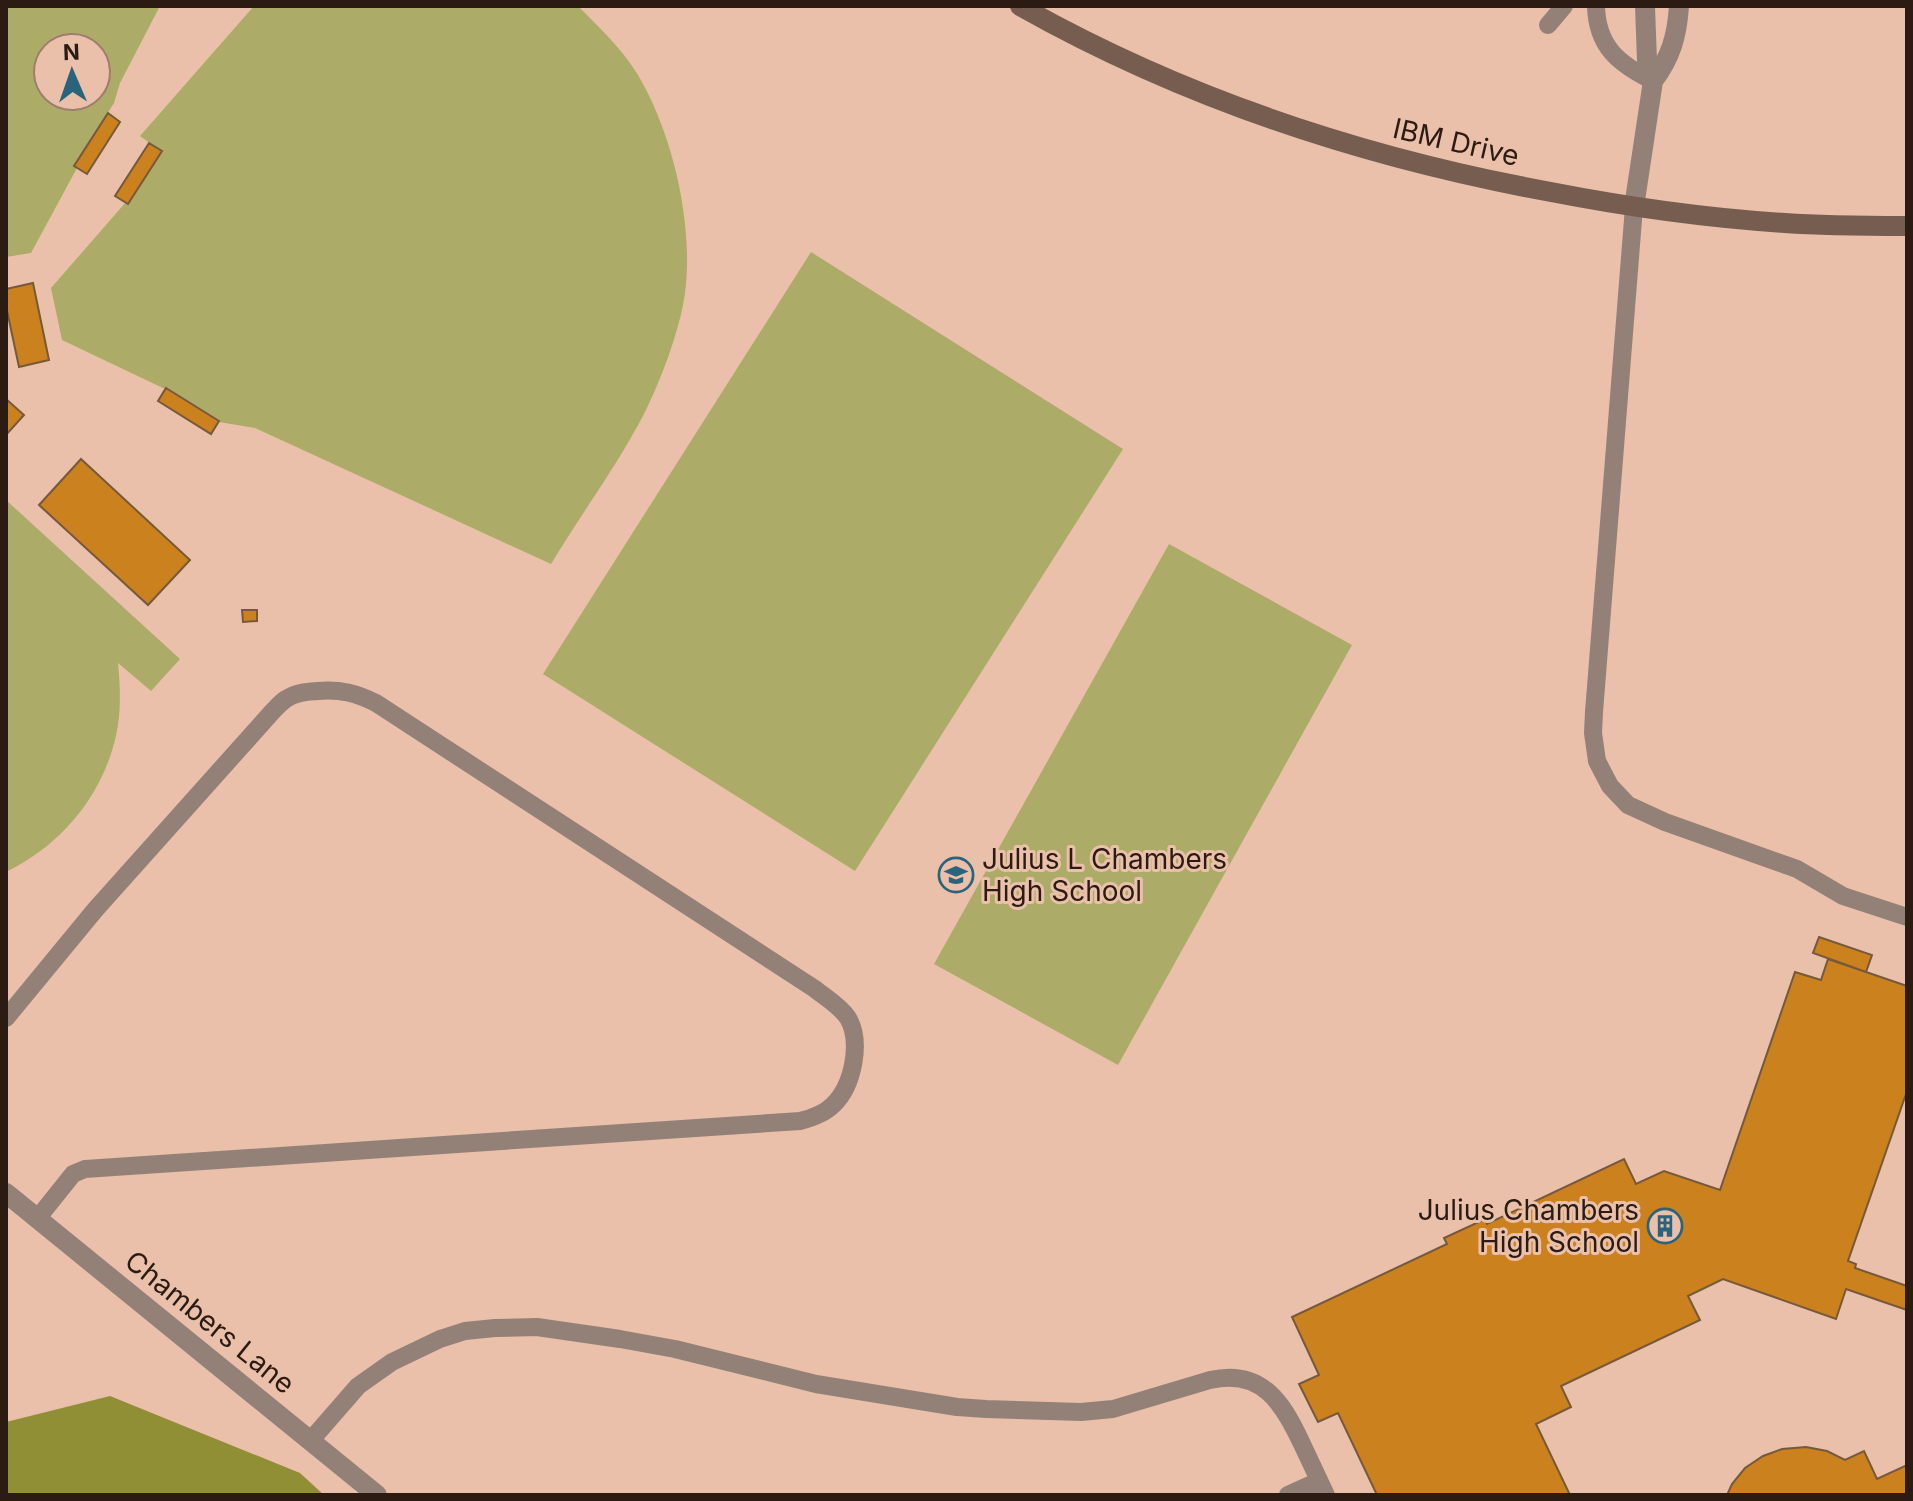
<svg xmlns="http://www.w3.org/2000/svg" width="1913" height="1501" viewBox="0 0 1913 1501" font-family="Inter,sans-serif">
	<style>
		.green { fill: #acab67; fill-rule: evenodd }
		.forest { fill: #918f36 }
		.building { fill: #cb811d; stroke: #75593b; stroke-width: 2 }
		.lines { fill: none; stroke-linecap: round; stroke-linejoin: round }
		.lane { stroke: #938178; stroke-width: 18 }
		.street { stroke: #938178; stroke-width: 20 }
		.secondary { stroke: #775d50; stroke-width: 20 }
		.labels { text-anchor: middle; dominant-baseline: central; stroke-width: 6; stroke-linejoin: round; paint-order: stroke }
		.street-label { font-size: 28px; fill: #2b1b13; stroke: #ebc0ab }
		.poi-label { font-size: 28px; fill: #2b1b13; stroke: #ebc0ab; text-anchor: start }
	</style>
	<rect width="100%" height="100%" fill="#ebc0ab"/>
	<path class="green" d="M 6,6 L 160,6 L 120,83 L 114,103 L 74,165 L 77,168 L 31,253 L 6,257 ZM 48,48 L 96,48 L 96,96 L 48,96 Z
		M 254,6 L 578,6 C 600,28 622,49 638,75 C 673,134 694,225 685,293 C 680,330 661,380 644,414 C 617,466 581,514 551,564 L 255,428 L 219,422 L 219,420 L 167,388 L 165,389 L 62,340 L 51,288 L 126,202 L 161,151 L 140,136 Z
		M 811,252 L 1123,449 L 855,871 L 543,674 Z
		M 6,500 L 180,659 L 151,691 L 118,663 C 120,683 121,704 118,725 C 108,789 64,844 6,872 Z
		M 1169,544 L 1352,645 L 1118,1065 L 934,964 Z"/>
	<path class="forest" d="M 110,1396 L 300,1473 L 324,1495 L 6,1495 L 6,1422 Z"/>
	<path class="building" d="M 108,113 L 120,122 L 87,174 L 74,166 Z
		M 149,143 L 162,151 L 128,204 L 115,196 Z
		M 33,283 L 49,360 L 19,367 L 6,306 L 6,289 Z
		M 166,388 L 219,421 L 211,434 L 158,401 Z
		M 6,399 L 24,415 L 6,435 Z
		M 81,459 L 190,560 L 148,605 L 39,505 Z
		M 242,610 L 257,610 L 257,621 L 243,622 Z
		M 1819,937 L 1872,955 L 1866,972 L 1813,953 Z
		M 1828,959 L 1907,986 L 1907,1091 L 1848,1261 L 1856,1264 L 1855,1268 L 1907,1286 L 1907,1310 L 1846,1289 L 1836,1319 L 1723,1279 L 1688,1296 L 1700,1320 L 1561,1386 L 1571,1407 L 1536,1424 L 1570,1495 L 1377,1495 L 1338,1413 L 1318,1422 L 1299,1384 L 1319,1375 L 1292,1317 L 1447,1244 L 1444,1238 L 1485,1219 L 1487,1224 L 1624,1159 L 1636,1184 L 1664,1171 L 1720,1190 L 1795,972 L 1821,980 Z
		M 1806,1447 L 1827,1451 L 1845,1460 L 1864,1451 L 1877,1479 L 1907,1465 L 1907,1495 L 1727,1495 L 1732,1484 L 1745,1468 L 1763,1456 L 1782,1449 Z"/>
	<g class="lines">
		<path class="lane" d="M 1596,6 C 1597,47 1619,64 1653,81
			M 1548,25 L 1564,6
			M 1634,207 L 1594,712 L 1593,733 L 1597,761 L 1610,786 L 1628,805 L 1665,822 L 1797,869 L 1843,896 L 1907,917
			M 6,1018 L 95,910 L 272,712 C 276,708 281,702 286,699 C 296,692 307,692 318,691 C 340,689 356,693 376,703 L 815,989 C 826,998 840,1006 848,1018 C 862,1042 853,1086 833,1105 C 824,1114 812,1118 800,1121 L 85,1169 L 73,1174 L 37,1219
			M 311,1440 L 358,1386 L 392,1362 L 440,1339 L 465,1331 L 495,1328 L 537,1327 L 620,1339 L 675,1349 L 816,1384 L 957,1407 L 986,1409 L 1081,1412 L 1113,1409 L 1210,1380 C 1262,1368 1283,1403 1302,1444 C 1310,1461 1318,1478 1326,1495
			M 1288,1495 L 1319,1481"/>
		<path class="street" d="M 1653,81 C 1671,57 1677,36 1679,6
			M 1634,207 L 1653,81 L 1647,61 L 1645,6
			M 6,1193 L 377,1495"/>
		<path class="secondary" d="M 1020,6 C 1185,99 1365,158 1551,192 C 1628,207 1707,218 1785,223 C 1826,226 1867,226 1907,226"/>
	</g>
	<defs>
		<g id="school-ring" transform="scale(1.8)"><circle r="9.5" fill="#ebc0ab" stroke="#29647c" stroke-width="1.5"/><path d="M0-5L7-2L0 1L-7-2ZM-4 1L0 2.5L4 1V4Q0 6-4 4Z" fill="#29647c"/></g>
		<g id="building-ring" transform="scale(1.8)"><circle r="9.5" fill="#ebc0ab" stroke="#29647c" stroke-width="1.5"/><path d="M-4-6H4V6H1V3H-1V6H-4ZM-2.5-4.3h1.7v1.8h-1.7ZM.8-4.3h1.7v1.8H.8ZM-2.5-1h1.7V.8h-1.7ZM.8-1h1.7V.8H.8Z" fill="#29647c"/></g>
	</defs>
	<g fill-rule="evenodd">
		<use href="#school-ring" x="956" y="875"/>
		<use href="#building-ring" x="1665" y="1226"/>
	</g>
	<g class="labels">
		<g class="street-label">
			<text transform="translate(1456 142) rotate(13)">IBM Drive</text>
			<text transform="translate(210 1322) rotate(39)">Chambers Lane</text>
		</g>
		<g class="poi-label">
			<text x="982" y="859">Julius L Chambers<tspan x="982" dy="32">High School</tspan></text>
			<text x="1639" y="1210" text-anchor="end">Julius Chambers<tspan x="1639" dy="32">High School</tspan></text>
		</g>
	</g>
	<rect width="1913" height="1501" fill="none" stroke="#2b1b13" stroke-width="16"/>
	<g transform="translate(72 72) rotate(358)"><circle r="38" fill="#ebc0ab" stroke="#9e7e6e" stroke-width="2"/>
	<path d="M0-6L14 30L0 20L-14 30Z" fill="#29647c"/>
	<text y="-12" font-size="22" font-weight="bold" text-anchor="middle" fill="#2b1b13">N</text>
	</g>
</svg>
